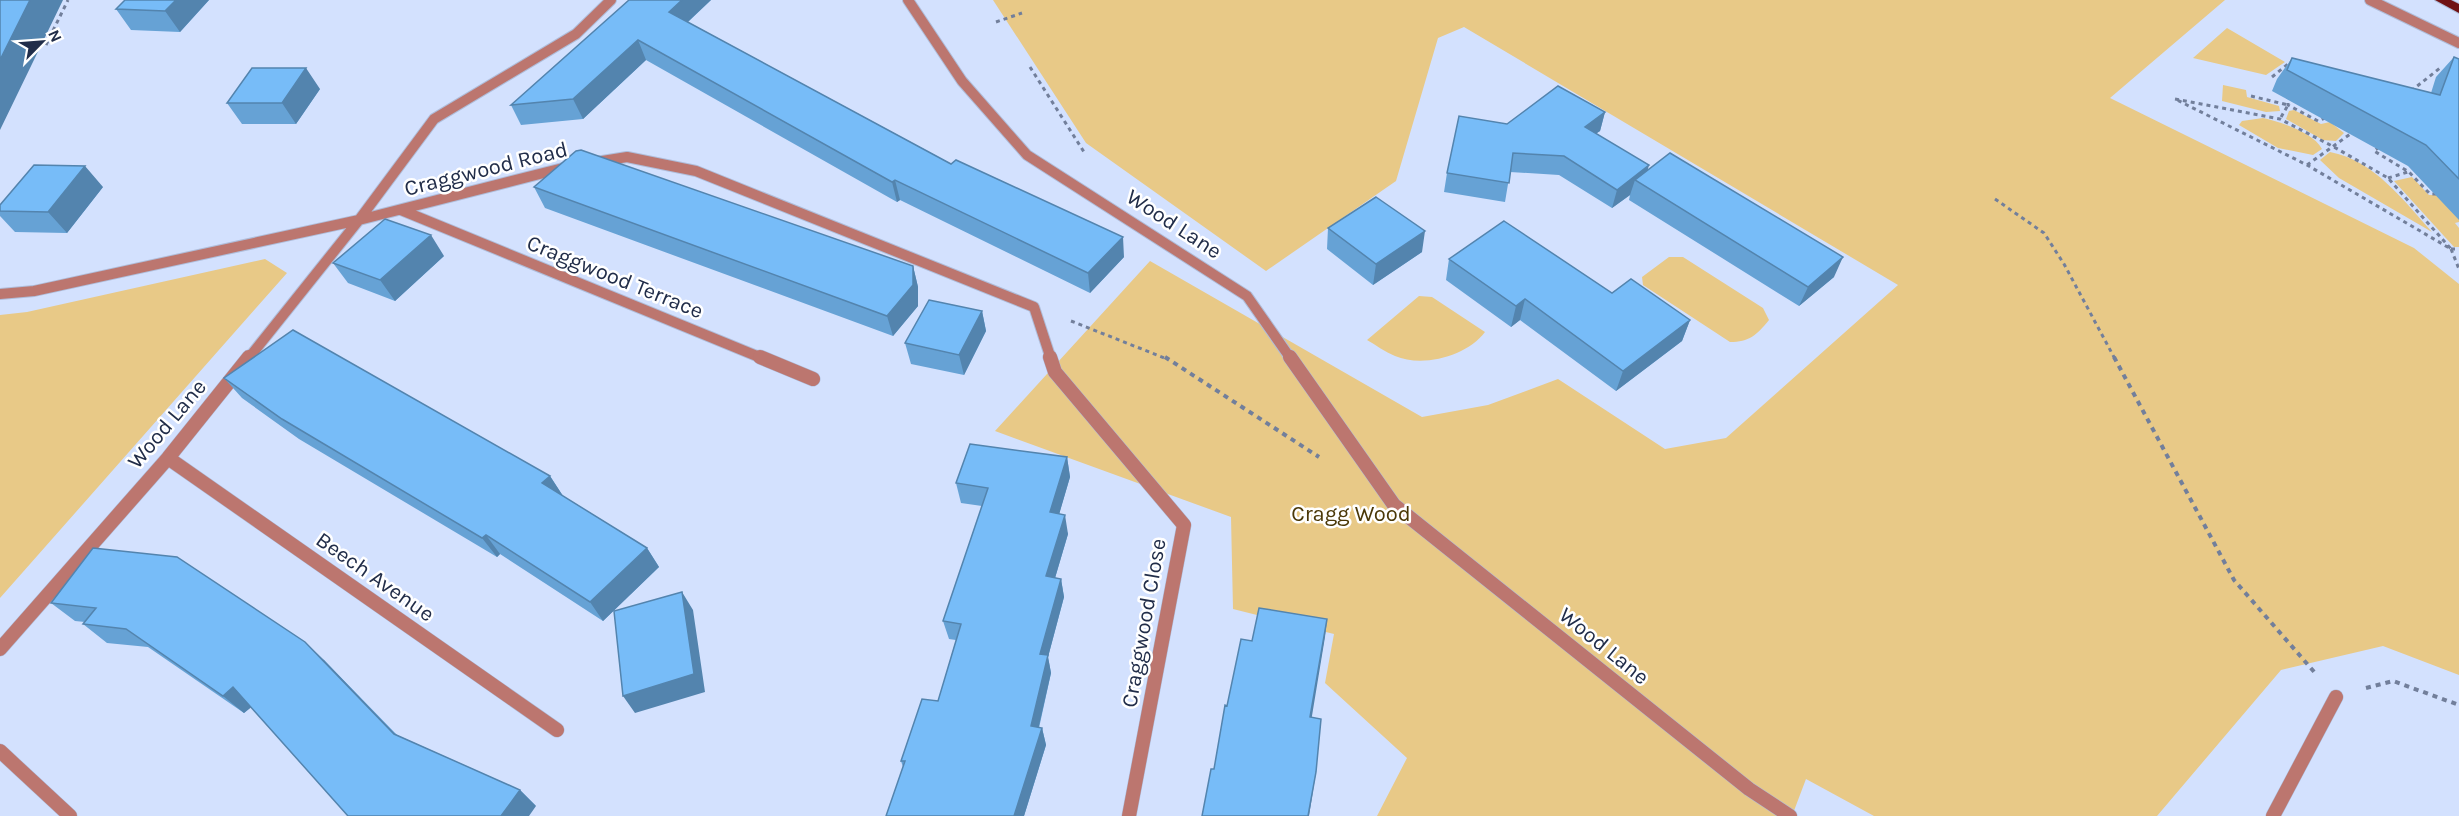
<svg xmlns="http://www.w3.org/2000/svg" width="2459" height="816" viewBox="0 0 2459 816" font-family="Karla,sans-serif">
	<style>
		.green { fill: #e8c987 }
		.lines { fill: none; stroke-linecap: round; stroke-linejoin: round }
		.service-far1-casing { stroke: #afbdda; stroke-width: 12 }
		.service-casing { stroke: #afbdda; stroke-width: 15 }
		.minor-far1-casing { stroke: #afbdda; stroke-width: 12 }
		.minor-casing { stroke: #afbdda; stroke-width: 15 }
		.trunk-casing { stroke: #afbdda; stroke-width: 2 }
		.path-far1 { stroke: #727f9b; stroke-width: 3; stroke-dasharray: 4 4; stroke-linecap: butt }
		.path { stroke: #727f9b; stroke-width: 4; stroke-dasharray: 5 5; stroke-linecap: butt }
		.service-far1 { stroke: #bc766f; stroke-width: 10 }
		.service { stroke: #bc766f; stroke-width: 14 }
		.minor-far1 { stroke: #bc766f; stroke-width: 10 }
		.minor { stroke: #bc766f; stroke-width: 14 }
		.trunk { fill: #701214; fill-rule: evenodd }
		.wall { fill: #66a2d5 }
		.shaded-wall { fill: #5384ae }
		.building { fill: #77bcf8; stroke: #5384ae; stroke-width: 1.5 }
		.labels { text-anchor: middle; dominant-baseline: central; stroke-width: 5; stroke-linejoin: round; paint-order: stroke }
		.street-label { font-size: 22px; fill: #212d49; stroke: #fff }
		.park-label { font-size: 22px; fill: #4b3807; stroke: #fff }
	</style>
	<rect width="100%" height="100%" fill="#d3e1fe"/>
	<path class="green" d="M 993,0 L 2225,0 L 2110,98 L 2414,248 L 2459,284 L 2459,675 L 2383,646 L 2281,670 L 2157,816 L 1874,816 L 1806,779 L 1792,816 L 1377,816 L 1407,758 L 1325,683 L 1334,634 L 1233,609 L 1231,517 L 995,431 L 1150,261 L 1422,417 L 1488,405 L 1558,379 L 1665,449 L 1726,438 L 1898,285 L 1464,27 L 1438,38 L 1396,181 L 1266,271 L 1086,143 Z
		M 2227,28 L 2285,62 L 2266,75 L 2193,58 Z
		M 2223,85 L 2246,90 L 2247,97 L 2279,106 L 2280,111 L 2266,112 L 2222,101 Z
		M 2294,110 L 2321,124 L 2330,122 L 2344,133 L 2336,141 L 2323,140 L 2286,119 L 2289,111 Z
		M 2263,118 C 2280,122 2313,132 2322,149 L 2313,155 L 2278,148 L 2239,125 L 2242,121 Z
		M 2330,152 C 2374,160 2404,201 2432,232 L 2339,178 L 2320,160 Z
		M 2412,177 L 2429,195 L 2444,195 L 2459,211 L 2459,222 L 2455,223 L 2459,228 L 2459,247 L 2454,247 L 2394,181 Z
		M 1669,257 L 1683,257 L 1763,308 L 1769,320 C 1757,335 1749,342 1730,342 L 1643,285 L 1642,277 Z
		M 265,259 L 287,273 L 0,598 L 0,315 L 27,312 Z
		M 1419,296 L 1432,297 L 1485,332 C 1467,356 1423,368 1395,356 C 1385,352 1376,345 1367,340 Z"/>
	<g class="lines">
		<g class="service-far1-casing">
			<path id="service-far1" d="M 908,0 L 962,81 L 1027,155 L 1247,296 L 1291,359
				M 2370,0 L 2459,43"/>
		</g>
		<g class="service-casing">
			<path id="service" d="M 1290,357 L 1394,505 L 1749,789 L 1790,816
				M 0,751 L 70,816
				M 2273,816 L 2336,697"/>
		</g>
		<g class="minor-far1-casing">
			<path id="minor-far1" d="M 596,162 L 627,157 L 696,171 L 1034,307 L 1051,359
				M 401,210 L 764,359
				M 0,294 L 34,291 L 359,220 L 567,167
				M 248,359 L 359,220 L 434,119 L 576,34 L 611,0"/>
		</g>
		<g class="minor-casing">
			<path id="minor" d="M 760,357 L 813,379
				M 1050,357 L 1055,372 L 1184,525 L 1129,816
				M 168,458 L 557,730
				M 0,649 L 168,458 L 249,357"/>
		</g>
		<g class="trunk-casing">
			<path id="trunk" d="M 2435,0 L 2451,0 L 2459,4 L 2459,13 Z"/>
		</g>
		<path class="path-far1" d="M 996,22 L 1022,13
			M 46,45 L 68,0
			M 1030,67 L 1084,152
			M 2272,77 L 2288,64
			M 2411,91 L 2440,68
			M 2288,95 L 2288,105 L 2318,121 L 2325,118
			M 2251,96 L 2288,105 L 2280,119
			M 2175,99 L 2280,119 L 2334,147 L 2388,178 L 2451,249 L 2307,165 Z
			M 2379,147 L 2374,151 L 2409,172 L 2430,194 L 2438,194
			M 2307,165 L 2353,132
			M 2388,178 L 2408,172
			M 1995,199 L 2044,233 L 2064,264 L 2115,359
			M 2451,249 L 2459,249
			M 2451,249 L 2459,269
			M 1071,321 L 1167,359"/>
		<path class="path" d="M 1165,357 L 1319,457
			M 2114,357 L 2234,580 L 2316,674
			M 2366,688 L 2393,681 L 2459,705"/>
		<use href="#service-far1" class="service-far1"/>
		<use href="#service" class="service"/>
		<use href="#minor-far1" class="minor-far1"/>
		<use href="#minor" class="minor"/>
		<use href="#trunk" class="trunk"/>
	</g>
	<path class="wall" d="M 125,0 L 209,0 L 180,32 L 131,30 L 116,9 Z
		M 629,0 L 711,0 L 688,22 L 1124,257 L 1090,293 L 900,200 L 897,202 L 646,60 L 583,119 L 521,125 L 511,105 Z
		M 2454,57 L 2459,59 L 2459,220 L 2408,166 L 2272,91 L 2277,79 L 2292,58 L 2431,93 L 2436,77 Z
		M 320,89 L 296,124 L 242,124 L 227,103 Z
		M 1605,112 L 1600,131 L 1596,133 L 1648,169 L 1834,277 L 1799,306 L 1629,200 L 1630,195 L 1612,208 L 1559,175 L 1510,172 L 1505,202 L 1444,192 L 1447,173 L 1507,124 Z
		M 103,187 L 67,233 L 15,232 L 0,216 L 0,205 Z
		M 534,187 L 913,266 L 918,287 L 918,306 L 893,336 L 545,208 Z
		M 1328,228 L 1422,252 L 1373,285 L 1327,249 Z
		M 444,256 L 395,301 L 348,283 L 333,263 Z
		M 1449,259 L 1612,293 L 1690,320 L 1682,341 L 1616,391 L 1520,320 L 1511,327 L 1446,280 Z
		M 982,311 L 986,331 L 964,375 L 911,364 L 905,343 Z
		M 224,378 L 550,476 L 563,496 L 647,548 L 659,567 L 603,621 L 500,554 L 497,557 L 299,439 L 242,398 Z
		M 1067,457 L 1070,477 L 1059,514 L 1068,534 L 1055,578 L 1061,579 L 1064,597 L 1048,657 L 1051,673 L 1039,728 L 1042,728 L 1046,745 L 1024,816 L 886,816 L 903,767 L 901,761 L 938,701 L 956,640 L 949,639 L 943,621 L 982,506 L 961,503 L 956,483 Z
		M 93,548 L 324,660 L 397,735 L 520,790 L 536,806 L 251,707 L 244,713 L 148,647 L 107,643 L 83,624 L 85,622 L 75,621 L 51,603 Z"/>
	<path class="shaded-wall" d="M 30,0 L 63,0 L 0,130 L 0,60 Z
		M 176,0 L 209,0 L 180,32 L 165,11 Z
		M 682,0 L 711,0 L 677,32 L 669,12 Z
		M 638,40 L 646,60 L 583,119 L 573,99 Z
		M 306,68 L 320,89 L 296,124 L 282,103 Z
		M 1605,112 L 1600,131 L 1580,145 L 1585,127 Z
		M 1649,165 L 1644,184 L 1635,180 L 1630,195 L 1612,208 L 1617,190 Z
		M 85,166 L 103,187 L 67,233 L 48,212 Z
		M 895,180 L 900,200 L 897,202 L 892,182 Z
		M 1425,231 L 1422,252 L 1373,285 L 1376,264 Z
		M 431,235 L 444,256 L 395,301 L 380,280 Z
		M 1123,237 L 1124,257 L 1090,293 L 1088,273 Z
		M 1843,257 L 1834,277 L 1799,306 L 1808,287 Z
		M 913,266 L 918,287 L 918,306 L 893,336 L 887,316 Z
		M 1525,299 L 1520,320 L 1511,327 L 1516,306 Z
		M 982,311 L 986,331 L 964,375 L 959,355 Z
		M 1690,320 L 1682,341 L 1616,391 L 1623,371 Z
		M 1067,457 L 1070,477 L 1054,532 L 1050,512 Z
		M 550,476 L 563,496 L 542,483 Z
		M 1065,515 L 1068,534 L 1050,595 L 1046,576 Z
		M 486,535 L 500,554 L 497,557 L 482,538 Z
		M 647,548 L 659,567 L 603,621 L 590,602 Z
		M 1061,579 L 1064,597 L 1048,657 L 1051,673 L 1035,743 L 1031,726 L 1040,654 Z
		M 682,592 L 693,610 L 705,692 L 635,713 L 623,696 Z
		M 1327,619 L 1325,637 L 1309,734 L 1310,717 Z
		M 305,642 L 324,660 L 411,751 L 394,734 Z
		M 233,687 L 254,705 L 244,713 L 223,696 Z
		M 1042,728 L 1046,745 L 1024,816 L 1014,816 Z
		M 1316,772 L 1309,816 L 1308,816 Z
		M 520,790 L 536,806 L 529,816 L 501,816 Z"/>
	<path class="building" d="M 0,0 L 30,0 L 0,60 Z
		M 125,0 L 176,0 L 165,11 L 116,9 Z
		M 629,0 L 682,0 L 669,12 L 951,164 L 956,160 L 1123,237 L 1088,273 L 895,180 L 892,182 L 638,40 L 573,99 L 511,105 Z
		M 2454,57 L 2459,59 L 2459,179 L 2426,145 L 2287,70 L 2292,58 L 2440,95 Z
		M 252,68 L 306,68 L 282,103 L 227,103 Z
		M 1558,86 L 1605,112 L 1585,127 L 1649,165 L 1617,190 L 1564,156 L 1513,153 L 1509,183 L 1447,173 L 1459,116 L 1507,124 Z
		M 581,150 L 913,266 L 913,285 L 887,316 L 534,187 L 576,151 Z
		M 1670,153 L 1843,257 L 1808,287 L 1635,180 Z
		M 34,165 L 85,166 L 48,212 L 0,211 L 0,205 Z
		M 1376,197 L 1425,231 L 1376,264 L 1328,228 Z
		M 385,219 L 431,235 L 380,280 L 333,263 Z
		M 1504,221 L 1612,293 L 1631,279 L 1690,320 L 1623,371 L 1525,299 L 1516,306 L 1449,259 Z
		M 929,300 L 982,311 L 959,355 L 905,343 Z
		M 293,330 L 550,476 L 542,483 L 647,548 L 590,602 L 486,535 L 482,538 L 282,419 L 224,378 Z
		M 970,444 L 1067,457 L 1050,512 L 1065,515 L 1046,576 L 1061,579 L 1040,654 L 1048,655 L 1031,726 L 1042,728 L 1014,816 L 886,816 L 905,761 L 901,761 L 922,699 L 938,701 L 961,624 L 943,621 L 988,488 L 956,483 Z
		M 93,548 L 177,557 L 305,642 L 394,734 L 520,790 L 501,816 L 348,816 L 233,687 L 223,696 L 126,629 L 83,624 L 96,608 L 51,603 Z
		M 682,592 L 694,674 L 623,696 L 614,611 Z
		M 1259,608 L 1327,619 L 1310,717 L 1321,719 L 1316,772 L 1308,816 L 1202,816 L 1211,769 L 1214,769 L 1225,705 L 1227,706 L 1241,639 L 1252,641 Z"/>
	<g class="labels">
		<g class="street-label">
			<text transform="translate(486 169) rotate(-14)">Craggwood Road</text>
			<text transform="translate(1174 224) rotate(33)">Wood Lane</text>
			<text transform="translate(615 277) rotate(22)">Craggwood Terrace</text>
			<text transform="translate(167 424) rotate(-50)">Wood Lane</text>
			<text transform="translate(375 577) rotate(35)">Beech Avenue</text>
			<text transform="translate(1144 623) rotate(-80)">Craggwood Close</text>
			<text transform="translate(1604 646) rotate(39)">Wood Lane</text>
		</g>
		<g class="park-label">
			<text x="1351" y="514">Cragg Wood</text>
		</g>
	</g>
	<g transform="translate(42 42) rotate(65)" stroke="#ffffff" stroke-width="4.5" paint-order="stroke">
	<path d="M0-4.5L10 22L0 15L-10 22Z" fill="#212d49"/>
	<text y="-9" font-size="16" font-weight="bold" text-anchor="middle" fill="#212d49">N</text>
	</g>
</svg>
